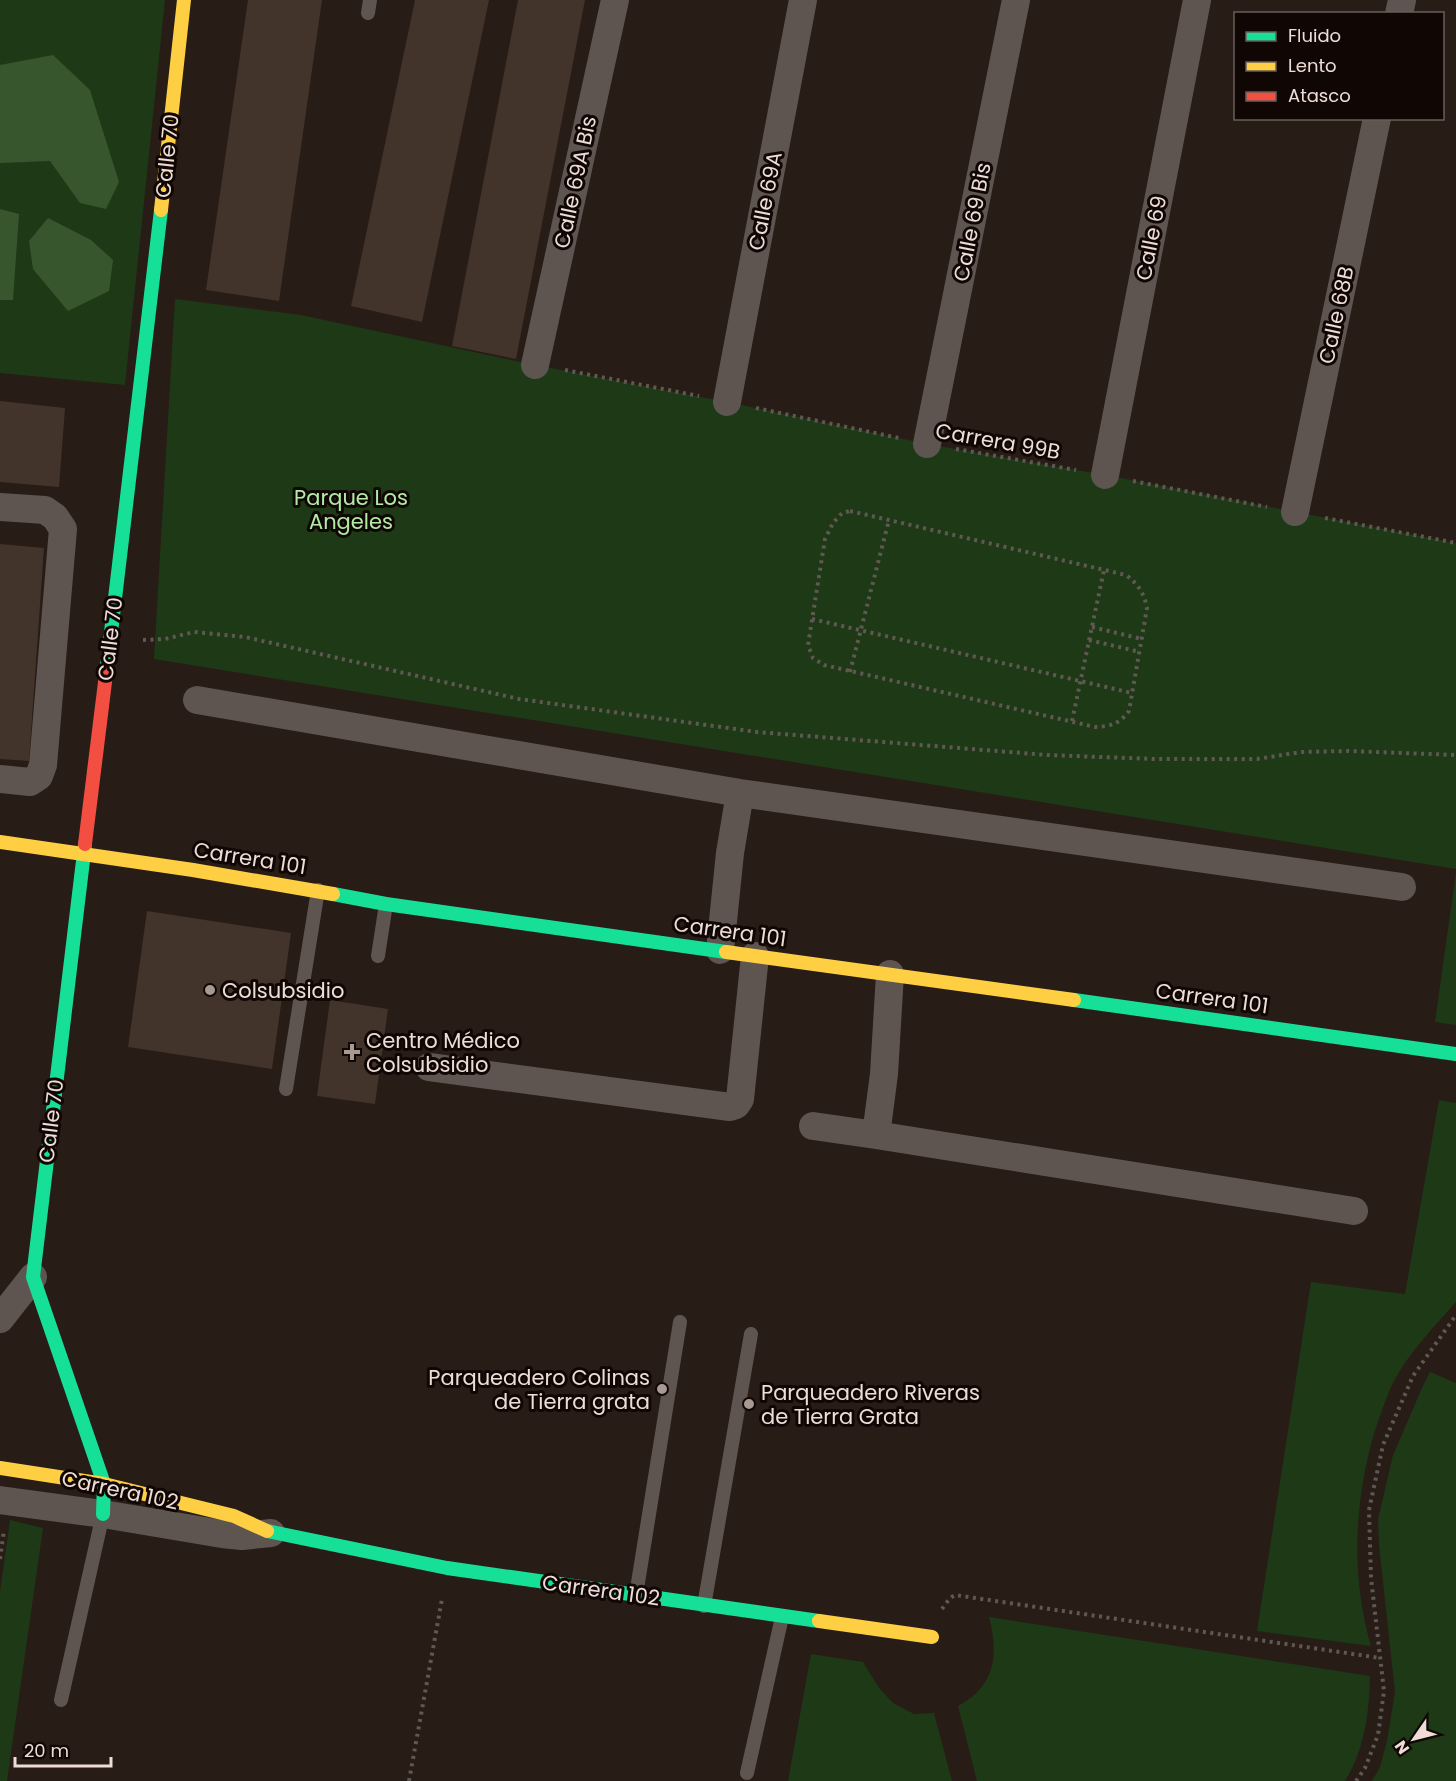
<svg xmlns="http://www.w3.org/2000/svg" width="1456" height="1781" viewBox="0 0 1456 1781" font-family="Poppins,sans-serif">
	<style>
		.green { fill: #1e3916 }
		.forest { fill: #38562e }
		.building { fill: #42332b }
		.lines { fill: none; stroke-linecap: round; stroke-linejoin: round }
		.path { stroke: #605852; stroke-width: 4; stroke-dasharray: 3 4.5; stroke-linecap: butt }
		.lane { stroke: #5e5551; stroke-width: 14 }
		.street { stroke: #5e5551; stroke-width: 28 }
		.fast { stroke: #16e098; stroke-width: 14 }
		.slow { stroke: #ffcf43; stroke-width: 14 }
		.jam { stroke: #f24e42; stroke-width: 14 }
		.poi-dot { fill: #a89993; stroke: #100704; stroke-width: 2 }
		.labels { text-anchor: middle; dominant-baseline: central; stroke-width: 6; stroke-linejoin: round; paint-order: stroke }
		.street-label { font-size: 21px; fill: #edddd6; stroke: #100704 }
		.park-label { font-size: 21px; fill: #b1eba4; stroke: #100704 }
		.poi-label { font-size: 21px; fill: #edddd6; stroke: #100704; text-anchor: start }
	</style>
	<rect width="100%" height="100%" fill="#281c16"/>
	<path class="green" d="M 0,0 L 165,0 L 125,385 L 0,373 Z
		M 175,299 L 301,315 L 535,365 L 727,402 L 927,444 L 1105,475 L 1456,543 L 1456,869 L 154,659 Z
		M 1456,872 L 1456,1025 L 1435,1022 Z
		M 1439,1100 L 1456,1103 L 1456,1302 C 1434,1327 1410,1351 1394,1381 C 1385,1399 1379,1419 1373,1437 C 1354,1506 1351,1577 1371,1646 L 1257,1631 L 1311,1282 L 1405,1294 Z
		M 1430,1372 L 1456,1383 L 1456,1781 L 1372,1781 L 1380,1767 L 1387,1741 L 1395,1692 L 1379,1545 L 1378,1519 L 1393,1455 L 1422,1388 Z
		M 10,1520 L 43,1528 L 7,1781 L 0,1781 L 0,1592 Z
		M 989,1617 L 1370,1676 C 1369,1713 1365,1749 1345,1781 L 977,1781 L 958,1706 C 995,1687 999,1655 989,1617 Z
		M 811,1654 L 863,1662 L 879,1688 L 893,1703 L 914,1714 L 934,1713 L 952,1781 L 788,1781 Z"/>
	<path class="forest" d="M 53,55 L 90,90 L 119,182 L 106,209 L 80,203 L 50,161 L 0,163 L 0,65 Z
		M 0,209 L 19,214 L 13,300 L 0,300 Z
		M 48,218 L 91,240 L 113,260 L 109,291 L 68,311 L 33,269 L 29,241 Z"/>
	<path class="building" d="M 248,0 L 322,0 L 279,301 L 206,290 Z
		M 415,0 L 489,0 L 422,322 L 351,306 Z
		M 518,0 L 585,0 L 516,359 L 452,346 Z
		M 0,401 L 65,408 L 59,487 L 0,482 Z
		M 0,544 L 44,548 L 29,761 L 0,759 Z
		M 147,911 L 291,933 L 272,1069 L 128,1047 Z
		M 330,1000 L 388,1009 L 375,1104 L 317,1096 Z"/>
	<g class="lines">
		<path class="path" d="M 565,370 L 699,396
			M 756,408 L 899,438
			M 956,449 L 1076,470
			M 1133,481 L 1267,507
			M 850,511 L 1126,575 C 1138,584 1144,593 1147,608 L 1129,711 C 1119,724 1112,726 1095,727 L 824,665 L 813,658 L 808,645 L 825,539 L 833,523 L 842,513 Z
			M 1325,518 L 1456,543
			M 812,619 L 1132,693
			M 1092,627 L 1142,639
			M 143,640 L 165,639 L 194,632 L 245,637 L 519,699 L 757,732 L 1047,755 L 1155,759 L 1257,759 L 1301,752 L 1349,751 L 1456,755
			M 1089,640 L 1140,652
			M 850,672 L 889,520
			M 1072,721 L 1104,570
			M 0,1559 L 4,1530
			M 942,1609 L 950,1598 L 955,1595 L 1380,1658
			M 409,1781 L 442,1599
			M 1356,1781 L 1365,1768 L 1378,1735 L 1384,1691 L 1371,1578 L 1369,1510 L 1383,1445 L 1413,1376 L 1456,1315"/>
		<path class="lane" d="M 368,13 L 370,0
			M 378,956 L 386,904
			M 286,1089 L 318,890
			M 636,1595 L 680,1322
			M 704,1606 L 751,1334
			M 61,1700 L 103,1514
			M 747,1773 L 782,1617"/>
		<path class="street" d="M 1399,14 L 1402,0
			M 535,365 L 615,0
			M 727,402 L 803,0
			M 927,444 L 1016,0
			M 1105,475 L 1197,0
			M 0,507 L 45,510 L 55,517 L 63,529 L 43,765 L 39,776 L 30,782 L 0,779
			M 1295,512 L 1377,118
			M 197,700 L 740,793 L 730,853 L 720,950
			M 740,793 L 1402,887
			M 890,974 L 884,1074 L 876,1135 L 1354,1211
			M 429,1067 L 730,1107 L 736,1105 L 740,1099 L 755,956
			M 813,1126 L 876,1135
			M 0,1319 L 33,1277
			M 0,1500 L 103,1514 L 222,1534 L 242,1536 L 271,1533"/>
		<path class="fast" d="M 107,666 L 161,210
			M 85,844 L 33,1277 L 104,1484 L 103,1514
			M 333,894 L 386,904 L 726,952
			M 1074,1000 L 1456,1054
			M 267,1531 L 447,1568 L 819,1621"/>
		<path class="slow" d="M 161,210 L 184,0
			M 0,842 L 193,870 L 333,894
			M 726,952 L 1074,1000
			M 0,1468 L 104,1484 L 234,1516 L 267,1531
			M 819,1621 L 932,1637"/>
		<path class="jam" d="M 85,844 L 107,666"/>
	</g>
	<g class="poi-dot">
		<circle cx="210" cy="990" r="6"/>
		<path d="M349 1043h6v6h6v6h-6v6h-6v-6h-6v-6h6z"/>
		<circle cx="662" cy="1389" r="6"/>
		<circle cx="749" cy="1404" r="6"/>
	</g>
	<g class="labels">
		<g class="street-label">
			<text transform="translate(167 156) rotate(-84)">Calle 70</text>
			<text transform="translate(575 182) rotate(-78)">Calle 69A Bis</text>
			<text transform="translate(765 201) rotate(-79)">Calle 69A</text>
			<text transform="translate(972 222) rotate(-79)">Calle 69 Bis</text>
			<text transform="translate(1151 238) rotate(-79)">Calle 69</text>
			<text transform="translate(1336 315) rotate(-78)">Calle 68B</text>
			<text transform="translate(998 441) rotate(10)">Carrera 99B</text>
			<text transform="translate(110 639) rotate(-83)">Calle 70</text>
			<text transform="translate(250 858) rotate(9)">Carrera 101</text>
			<text transform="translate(730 931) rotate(8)">Carrera 101</text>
			<text transform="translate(1212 998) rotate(8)">Carrera 101</text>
			<text transform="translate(51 1121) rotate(-83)">Calle 70</text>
			<text transform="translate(120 1490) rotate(12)">Carrera 102</text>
			<text transform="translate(601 1590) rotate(8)">Carrera 102</text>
		</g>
		<g class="park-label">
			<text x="351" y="497">Parque Los<tspan x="351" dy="24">Angeles</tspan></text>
		</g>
		<g class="poi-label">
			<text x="222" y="990">Colsubsidio</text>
			<text x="366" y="1040">Centro Médico<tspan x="366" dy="24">Colsubsidio</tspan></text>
			<text x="650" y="1377" text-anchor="end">Parqueadero Colinas<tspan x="650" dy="24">de Tierra grata</tspan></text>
			<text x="761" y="1392">Parqueadero Riveras<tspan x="761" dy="24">de Tierra Grata</tspan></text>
		</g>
	</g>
	<rect x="1234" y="12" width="210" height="108" fill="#100704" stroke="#685d58" stroke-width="1.5"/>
	<rect x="1246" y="32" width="30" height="9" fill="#16e098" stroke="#685d58" stroke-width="1.5"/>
	<text x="1288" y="42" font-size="18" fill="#edddd6">Fluido</text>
	<rect x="1246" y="62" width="30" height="9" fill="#ffcf43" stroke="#685d58" stroke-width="1.5"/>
	<text x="1288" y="72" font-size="18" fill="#edddd6">Lento</text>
	<rect x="1246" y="92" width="30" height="9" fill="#f24e42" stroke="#685d58" stroke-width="1.5"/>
	<text x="1288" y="102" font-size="18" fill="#edddd6">Atasco</text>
	<g transform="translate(1414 1739) rotate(235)" stroke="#100704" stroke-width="4.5" paint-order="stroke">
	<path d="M0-4.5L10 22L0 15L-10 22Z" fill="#edddd6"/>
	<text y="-9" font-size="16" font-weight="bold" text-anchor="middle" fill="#edddd6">N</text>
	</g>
	<path d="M15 1757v9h96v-9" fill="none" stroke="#edddd6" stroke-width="3"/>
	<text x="24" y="1757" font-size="18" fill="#edddd6" stroke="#100704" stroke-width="4.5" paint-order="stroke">20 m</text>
</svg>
